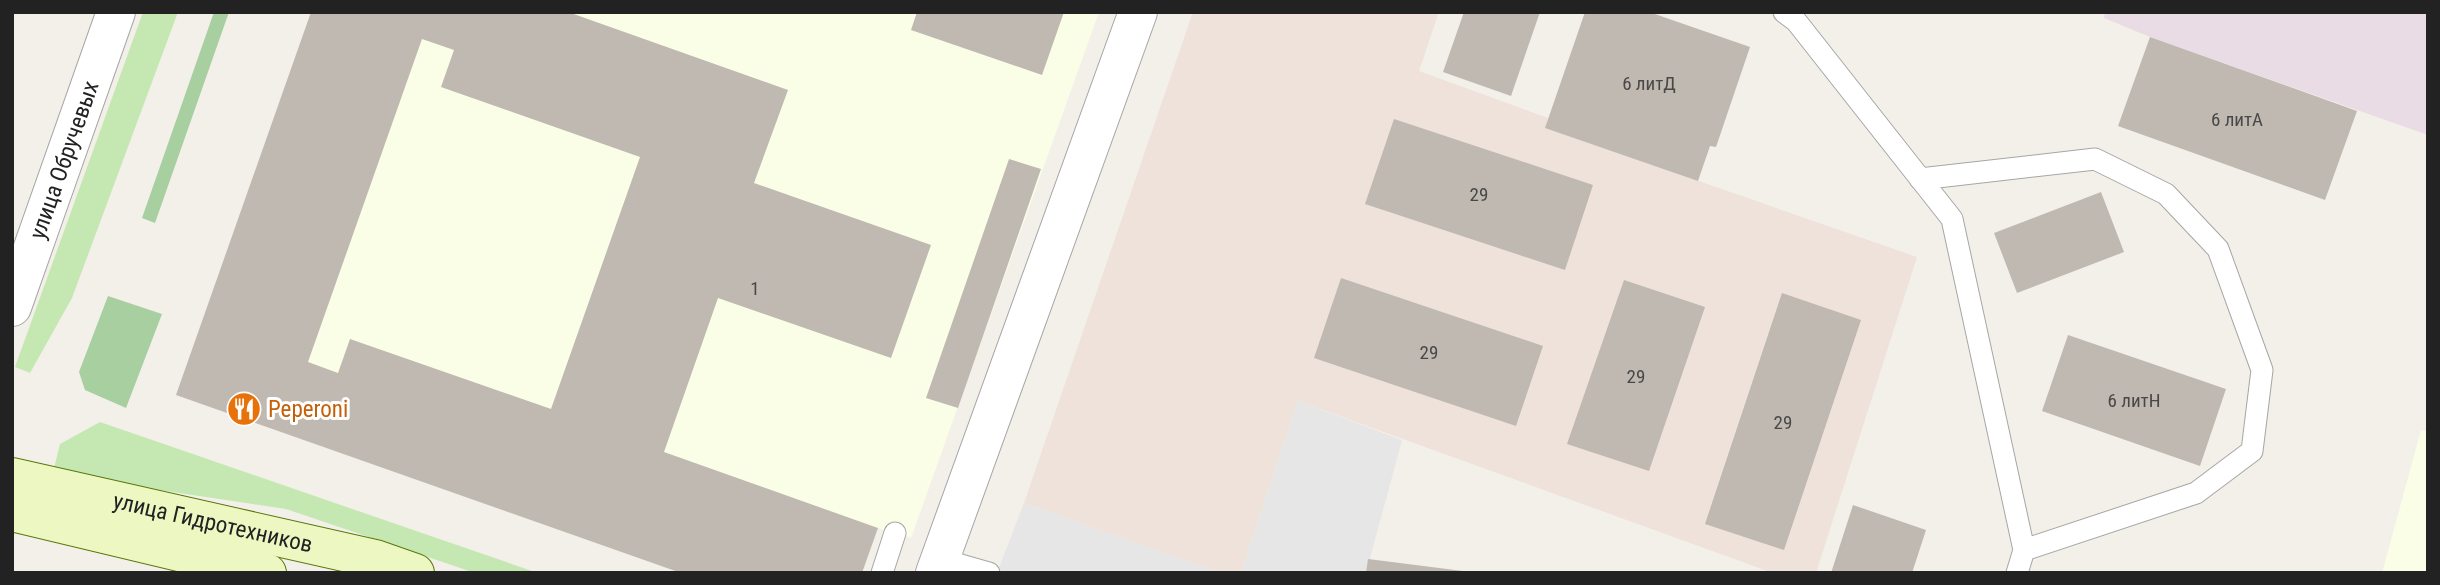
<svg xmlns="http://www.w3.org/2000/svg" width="2440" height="585" viewBox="0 0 2440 585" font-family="'Roboto Condensed',sans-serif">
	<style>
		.industrial { fill: #eadce5 }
		.education { fill: #fafee6 }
		.military { fill: #eee2da }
		.grass { fill: #c5e8b3 }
		.forest { fill: #a7cfa0 }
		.parking { fill: #e6e6e6 }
		.building { fill: #bfb9b2; fill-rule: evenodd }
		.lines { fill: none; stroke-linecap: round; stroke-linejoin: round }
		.lane-casing { stroke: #a6a6a6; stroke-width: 23 }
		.street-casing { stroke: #a6a6a6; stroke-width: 40 }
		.secondary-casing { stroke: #5b770a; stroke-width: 40 }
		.lane { stroke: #fff; stroke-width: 21 }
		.street { stroke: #fff; stroke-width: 38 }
		.secondary { stroke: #ecf7c2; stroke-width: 38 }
		.labels { text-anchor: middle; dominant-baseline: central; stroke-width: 6; stroke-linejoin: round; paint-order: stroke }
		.number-label { font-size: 19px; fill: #494846 }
		.street-label { font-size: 23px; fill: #222; stroke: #fff }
		.food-label { font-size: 23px; fill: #c56008; stroke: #fff; text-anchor: start }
	</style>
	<rect width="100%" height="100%" fill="#f2f0e9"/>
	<path class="industrial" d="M 2105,12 L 2428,12 L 2428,135 L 2150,37 L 2104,18 Z"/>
	<path class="education" d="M 311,12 L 1099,12 L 911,538 L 878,528 L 862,573 L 681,573 L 177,395 Z
		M 2421,430 L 2428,432 L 2428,573 L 2382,573 Z"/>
	<path class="military" d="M 1193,12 L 1439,12 L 1419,71 L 1548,118 L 1546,128 L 1917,257 L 1816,573 L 1773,573 L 1298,401 L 1241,573 L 1221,573 L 1024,503 Z"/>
	<path class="grass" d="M 143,12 L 178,12 L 72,298 L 30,373 L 15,367 Z
		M 100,422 L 538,573 L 475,573 L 286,509 L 119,484 L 54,468 L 60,444 Z"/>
	<path class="forest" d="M 214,12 L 229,12 L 155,223 L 142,218 Z
		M 108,296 L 162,314 L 126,408 L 85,390 L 79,372 Z"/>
	<path class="parking" d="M 1298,401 L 1402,440 L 1366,573 L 1241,573 Z
		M 1024,503 L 1221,573 L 997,573 Z"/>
	<path class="building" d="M 311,12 L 568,12 L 788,90 L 754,183 L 931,245 L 891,358 L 718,298 L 664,452 L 878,528 L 862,573 L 681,573 L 176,395 ZM 422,39 L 454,50 L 441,87 L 640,157 L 551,409 L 350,339 L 338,373 L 308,362 Z
		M 917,12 L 1064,12 L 1042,75 L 911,30 Z
		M 1464,12 L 1540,12 L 1511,96 L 1443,72 Z
		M 1585,12 L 1649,12 L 1750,47 L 1716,147 L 1710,146 L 1698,181 L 1545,128 Z
		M 2150,37 L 2357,111 L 2325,200 L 2118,126 Z
		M 1394,119 L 1593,185 L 1565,270 L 1365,204 Z
		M 1009,159 L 1041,169 L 958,408 L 926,398 Z
		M 2101,192 L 2124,252 L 2017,293 L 1994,233 Z
		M 1341,278 L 1543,346 L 1516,426 L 1314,358 Z
		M 1624,280 L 1705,307 L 1649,471 L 1567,444 Z
		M 1782,293 L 1861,320 L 1784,550 L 1705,524 Z
		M 2068,335 L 2226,389 L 2200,466 L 2042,411 Z
		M 1853,505 L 1926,530 L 1912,573 L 1831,573 Z
		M 1368,559 L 1463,571 L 1462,573 L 1366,573 Z"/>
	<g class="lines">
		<g class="lane-casing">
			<path id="lane" d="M 1784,12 L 1796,21 L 1952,219 L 2024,550 L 2017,573
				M 1920,179 L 2095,159 L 2166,194 L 2218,249 L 2262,370 L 2252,451 L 2196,493 L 2024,550
				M 940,559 L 989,573
				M 882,573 L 895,533"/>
		</g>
		<g class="street-casing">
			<g id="street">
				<path id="s1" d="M 12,307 L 116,12"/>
				<path d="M 935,573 L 1138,12"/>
			</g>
		</g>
		<g class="secondary-casing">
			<g id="secondary">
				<path id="s2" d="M 12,477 L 375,559 L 415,573"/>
				<path d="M 12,512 L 267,573"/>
			</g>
		</g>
		<use href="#lane" class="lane"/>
		<use href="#street" class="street"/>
		<use href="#secondary" class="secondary"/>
	</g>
	<defs>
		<g id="restaurant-disc" transform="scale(1.75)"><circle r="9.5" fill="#e8710a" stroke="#fff"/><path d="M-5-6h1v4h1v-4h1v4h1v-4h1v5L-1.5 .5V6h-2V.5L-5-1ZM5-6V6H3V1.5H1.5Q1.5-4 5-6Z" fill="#fff"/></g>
	</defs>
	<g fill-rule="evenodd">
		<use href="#restaurant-disc" x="244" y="409"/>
	</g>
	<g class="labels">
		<g class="number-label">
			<text x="1649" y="83">6 литД</text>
			<text x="2237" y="119">6 литА</text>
			<text x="1479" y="194">29</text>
			<text x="755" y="288">1</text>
			<text x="1429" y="352">29</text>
			<text x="1636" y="376">29</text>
			<text x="2134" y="400">6 литН</text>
			<text x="1783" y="422">29</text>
		</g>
		<g class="street-label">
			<text stroke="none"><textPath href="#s1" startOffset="156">улица Обручевых</textPath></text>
			<text stroke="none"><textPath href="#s2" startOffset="206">улица Гидротехников</textPath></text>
		</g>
		<g class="food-label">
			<text x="268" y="409">Peperoni</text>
		</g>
	</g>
	<rect width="2440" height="585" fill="none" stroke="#222222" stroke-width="28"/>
</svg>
